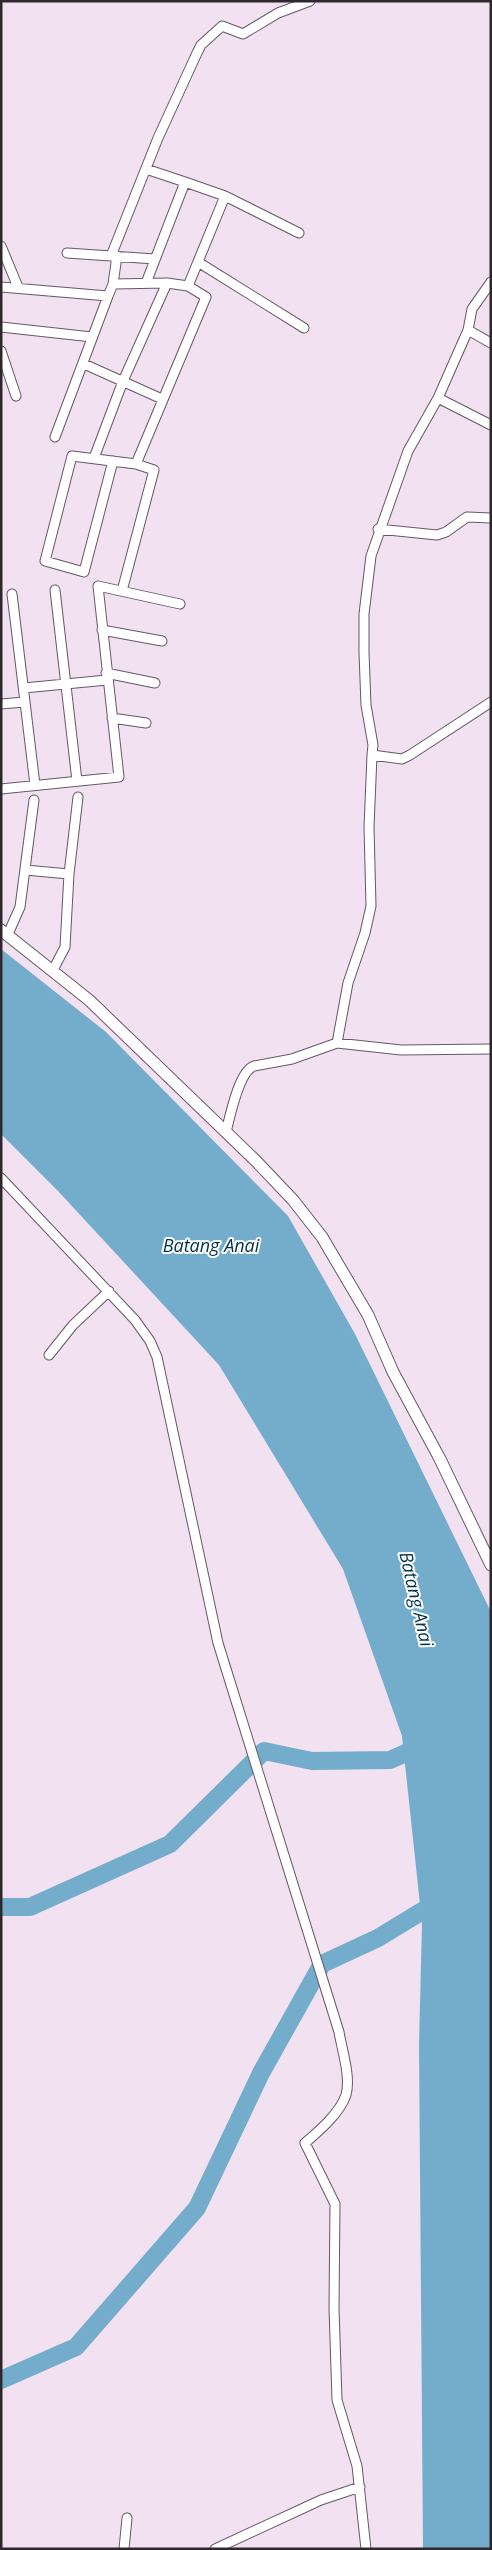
<svg xmlns="http://www.w3.org/2000/svg" width="492" height="2550" viewBox="0 0 492 2550" font-family="'Open Sans',sans-serif">
	<style>
		.water { fill: #74adcc }
		.lines { fill: none; stroke-linecap: round; stroke-linejoin: round }
		.river { stroke: #74adcc; stroke-width: 18 }
		.minor-casing { stroke: #655865; stroke-width: 11 }
		.tertiary-casing { stroke: #655865; stroke-width: 13 }
		.minor { stroke: #fff; stroke-width: 9 }
		.tertiary { stroke: #fff; stroke-width: 11 }
		.labels { text-anchor: middle; dominant-baseline: central; stroke-width: 4; stroke-linejoin: round; paint-order: stroke }
		.water-label { font-size: 18px; font-style: italic; fill: #003349; stroke: #fff }
	</style>
	<rect width="100%" height="100%" fill="#f1e1f1"/>
	<path class="water" d="M 1,949 L 106,1032 L 288,1216 L 355,1334 L 491,1612 L 491,2549 L 423,2549 L 419,2045 L 422,1923 L 402,1736 L 343,1569 L 219,1365 L 58,1191 L 1,1134 Z"/>
	<g class="lines">
		<path class="river" d="M 1,1907 L 30,1907 L 170,1844 L 264,1751 L 312,1761 L 390,1760 L 426,1744
			M 1,2380 L 76,2347 L 197,2208 L 261,2073 L 322,1964 L 378,1938 L 442,1899"/>
		<g class="minor-casing">
			<path id="minor" d="M 146,169 L 185,182 L 146,283
				M 185,182 L 225,196 L 188,286
				M 225,196 L 299,233
				M 1,246 L 18,287
				M 67,253 L 155,259
				M 111,256 L 158,138 L 197,53 L 201,45 L 222,26 L 243,34 L 278,13 L 310,1
				M 198,262 L 304,328
				M 491,282 L 472,309 L 468,330 L 491,343
				M 113,284 L 117,256
				M 1,287 L 108,296 L 113,284 L 167,283 L 188,286 L 206,297 L 136,464 L 72,456 L 45,561 L 84,572 L 113,461
				M 1,327 L 92,337
				M 468,330 L 438,398 L 408,451 L 371,556 L 364,614 L 364,653 L 366,705 L 373,745 L 372,755 L 402,759 L 410,755 L 491,702
				M 1,351 L 16,396
				M 84,364 L 162,399
				M 438,398 L 491,425
				M 55,437 L 108,296
				M 94,458 L 123,381 L 167,283
				M 378,529 L 437,535 L 446,532 L 467,517 L 491,518
				M 55,590 L 77,781
				M 122,591 L 154,470 L 136,464
				M 12,594 L 35,785
				M 102,630 L 162,641
				M 106,673 L 155,683
				M 24,688 L 107,680
				M 1,704 L 25,702
				M 112,718 L 146,723
				M 1,789 L 119,777 L 98,586 L 180,604
				M 25,870 L 69,874 L 65,947 L 53,970
				M 69,874 L 78,797
				M 8,934 L 20,907 L 34,800
				M 337,1043 L 348,983 L 365,933 L 371,906 L 369,827 L 372,755
				M 226,1132 C 230,1116 239,1071 254,1066 L 292,1059 L 337,1043 L 401,1050 L 491,1049
				M 1,1178 L 135,1320 L 150,1341 L 157,1357 L 218,1643 L 339,2032 C 342,2050 351,2077 346,2095 C 340,2113 319,2131 305,2143 L 335,2204 L 334,2308 L 337,2400 L 357,2466 L 366,2549
				M 49,1355 L 73,1325 L 109,1291
				M 124,2549 L 127,2518
				M 215,2549 L 321,2500 L 360,2487"/>
		</g>
		<g class="tertiary-casing">
			<path id="tertiary" d="M 1,930 L 89,1000 L 256,1161 L 293,1200 L 322,1237 L 368,1315 L 393,1372 L 440,1459 L 491,1565"/>
		</g>
		<use href="#minor" class="minor"/>
		<use href="#tertiary" class="tertiary"/>
	</g>
	<g class="labels">
		<g class="water-label">
			<text x="211" y="1245">Batang Anai</text>
			<text transform="translate(417 1599) rotate(77)">Batang Anai</text>
		</g>
	</g>
	<rect width="492" height="2550" fill="none" stroke="#2e282d" stroke-width="5"/>
</svg>
